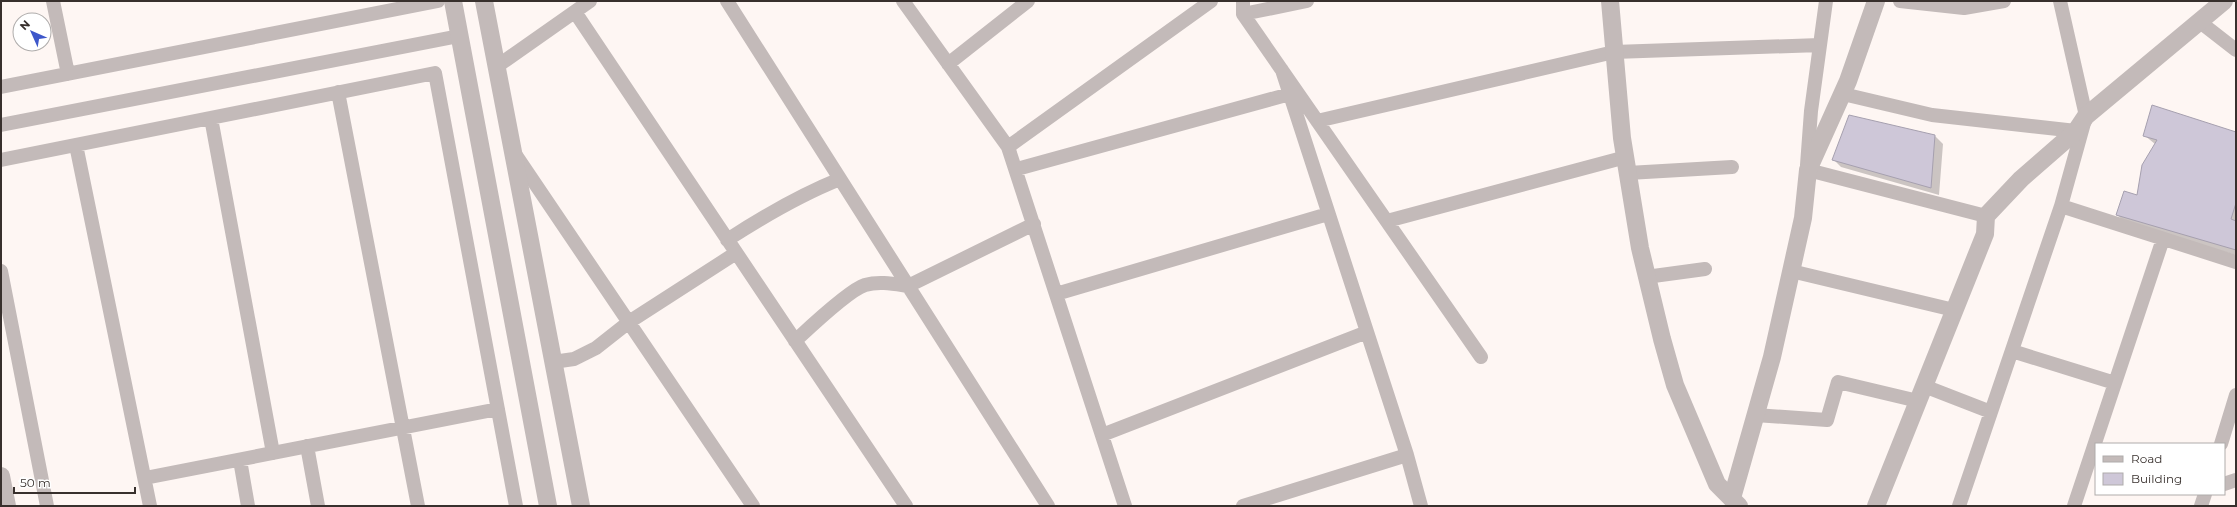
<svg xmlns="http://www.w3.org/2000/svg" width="2237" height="507" viewBox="0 0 2237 507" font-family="Montserrat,sans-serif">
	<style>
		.shadow { fill: #0003 }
		.building { fill: #cec7d8; stroke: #a6a0af }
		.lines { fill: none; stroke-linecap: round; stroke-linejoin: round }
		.minor { stroke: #c3bab9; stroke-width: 14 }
		.tertiary { stroke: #c3bab9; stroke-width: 18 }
	</style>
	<rect width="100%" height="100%" fill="#fef6f3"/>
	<path class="shadow" d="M 2236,133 L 2236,255 L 2126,223 L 2117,215 L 2138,196 L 2155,144 L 2144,135 Z
		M 1935,136 L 1943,144 L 1939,195 L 1841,167 L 1833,159 Z"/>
	<path class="building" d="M 2152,105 L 2236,132 L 2236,203 L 2231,219 L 2236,221 L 2236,250 L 2116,215 L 2124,191 L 2137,195 L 2142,165 L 2157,140 L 2143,136 Z
		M 1849,115 L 1935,135 L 1931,188 L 1832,160 Z"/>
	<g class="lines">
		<path class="minor" d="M 53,1 L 68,74
			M 727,1 L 1048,506
			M 903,1 L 1008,147 L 1125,506
			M 1243,1 L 1243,14 L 1481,357
			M 1900,1 L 1964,8 L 2004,1
			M 575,12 L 906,506
			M 1243,14 L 1307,1
			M 2200,22 L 2236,50
			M 948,64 L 1028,1
			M 496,67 L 590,1
			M 1282,70 L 1407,455 L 1421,506
			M 1,87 L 438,1
			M 338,92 L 418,506
			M 1843,94 L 1932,115 L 2076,131
			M 211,118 L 273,453
			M 1317,121 L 1614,52 L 1820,45
			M 1,125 L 459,36
			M 76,145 L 150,506
			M 1008,147 L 1211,1
			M 515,154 L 753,506
			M 1,160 L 435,73 L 516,506
			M 1807,165 L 1811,111 L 1826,1
			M 1017,169 L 1297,92
			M 1808,170 L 1986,216
			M 1628,173 L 1732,167
			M 2061,206 L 2236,262
			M 1387,221 L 1626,157
			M 727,240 C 764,216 800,195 840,179
			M 1,271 L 47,506
			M 1791,271 L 1954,310
			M 1646,277 L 1705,269
			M 1056,294 L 1328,214
			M 795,341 C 809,328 849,290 865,285 C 879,281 894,284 908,286 L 1034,224
			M 2012,351 L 2115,383
			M 553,362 L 574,359 L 596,348 L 629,322 L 736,253
			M 1924,386 L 1991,412
			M 1755,415 L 1827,420 L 1838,382 L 1918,401
			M 1102,435 L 1367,332
			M 2221,444 L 2236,395
			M 307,446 L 318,506
			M 240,460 L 248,506
			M 145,478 L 498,409
			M 2224,484 L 2236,480
			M 1243,506 L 1407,455
			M 1959,506 L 2061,206 L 2086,116 L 2060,1
			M 2074,506 L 2163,239
			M 2201,506 L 2205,494"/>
		<path class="tertiary" d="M 453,1 L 548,506
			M 484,1 L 581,506
			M 1610,1 L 1622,138 L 1640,248 L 1662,339 L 1675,385 L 1717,484 L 1739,506
			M 1,476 L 7,506
			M 1732,498 L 1772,357 L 1803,218 L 1808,170 L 1848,81 L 1876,1
			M 1876,506 L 1985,234 L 1986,216 L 2021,179 L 2076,131 L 2086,116 L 2224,1"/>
	</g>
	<rect width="2237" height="507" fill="none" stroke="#38302d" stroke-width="4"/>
	<rect x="2095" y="443" width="130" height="52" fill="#ffffff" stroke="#afacab"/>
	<rect x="2103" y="456" width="20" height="6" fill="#c3bab9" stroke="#afacab"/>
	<text x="2131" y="463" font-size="12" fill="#38302d">Road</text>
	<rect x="2103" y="473" width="20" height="12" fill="#cec7d8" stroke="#afacab"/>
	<text x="2131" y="483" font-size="12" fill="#38302d">Building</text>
	<g transform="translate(32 32) rotate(315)"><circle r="19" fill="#ffffff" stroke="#afacab"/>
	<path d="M0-3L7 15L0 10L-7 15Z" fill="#3e57ca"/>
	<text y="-6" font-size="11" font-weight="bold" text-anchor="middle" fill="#38302d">N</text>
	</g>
	<path d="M14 487v6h121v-6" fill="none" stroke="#38302d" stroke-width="2"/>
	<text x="20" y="487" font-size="12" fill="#38302d" stroke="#ffffff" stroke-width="3" paint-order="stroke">50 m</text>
</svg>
